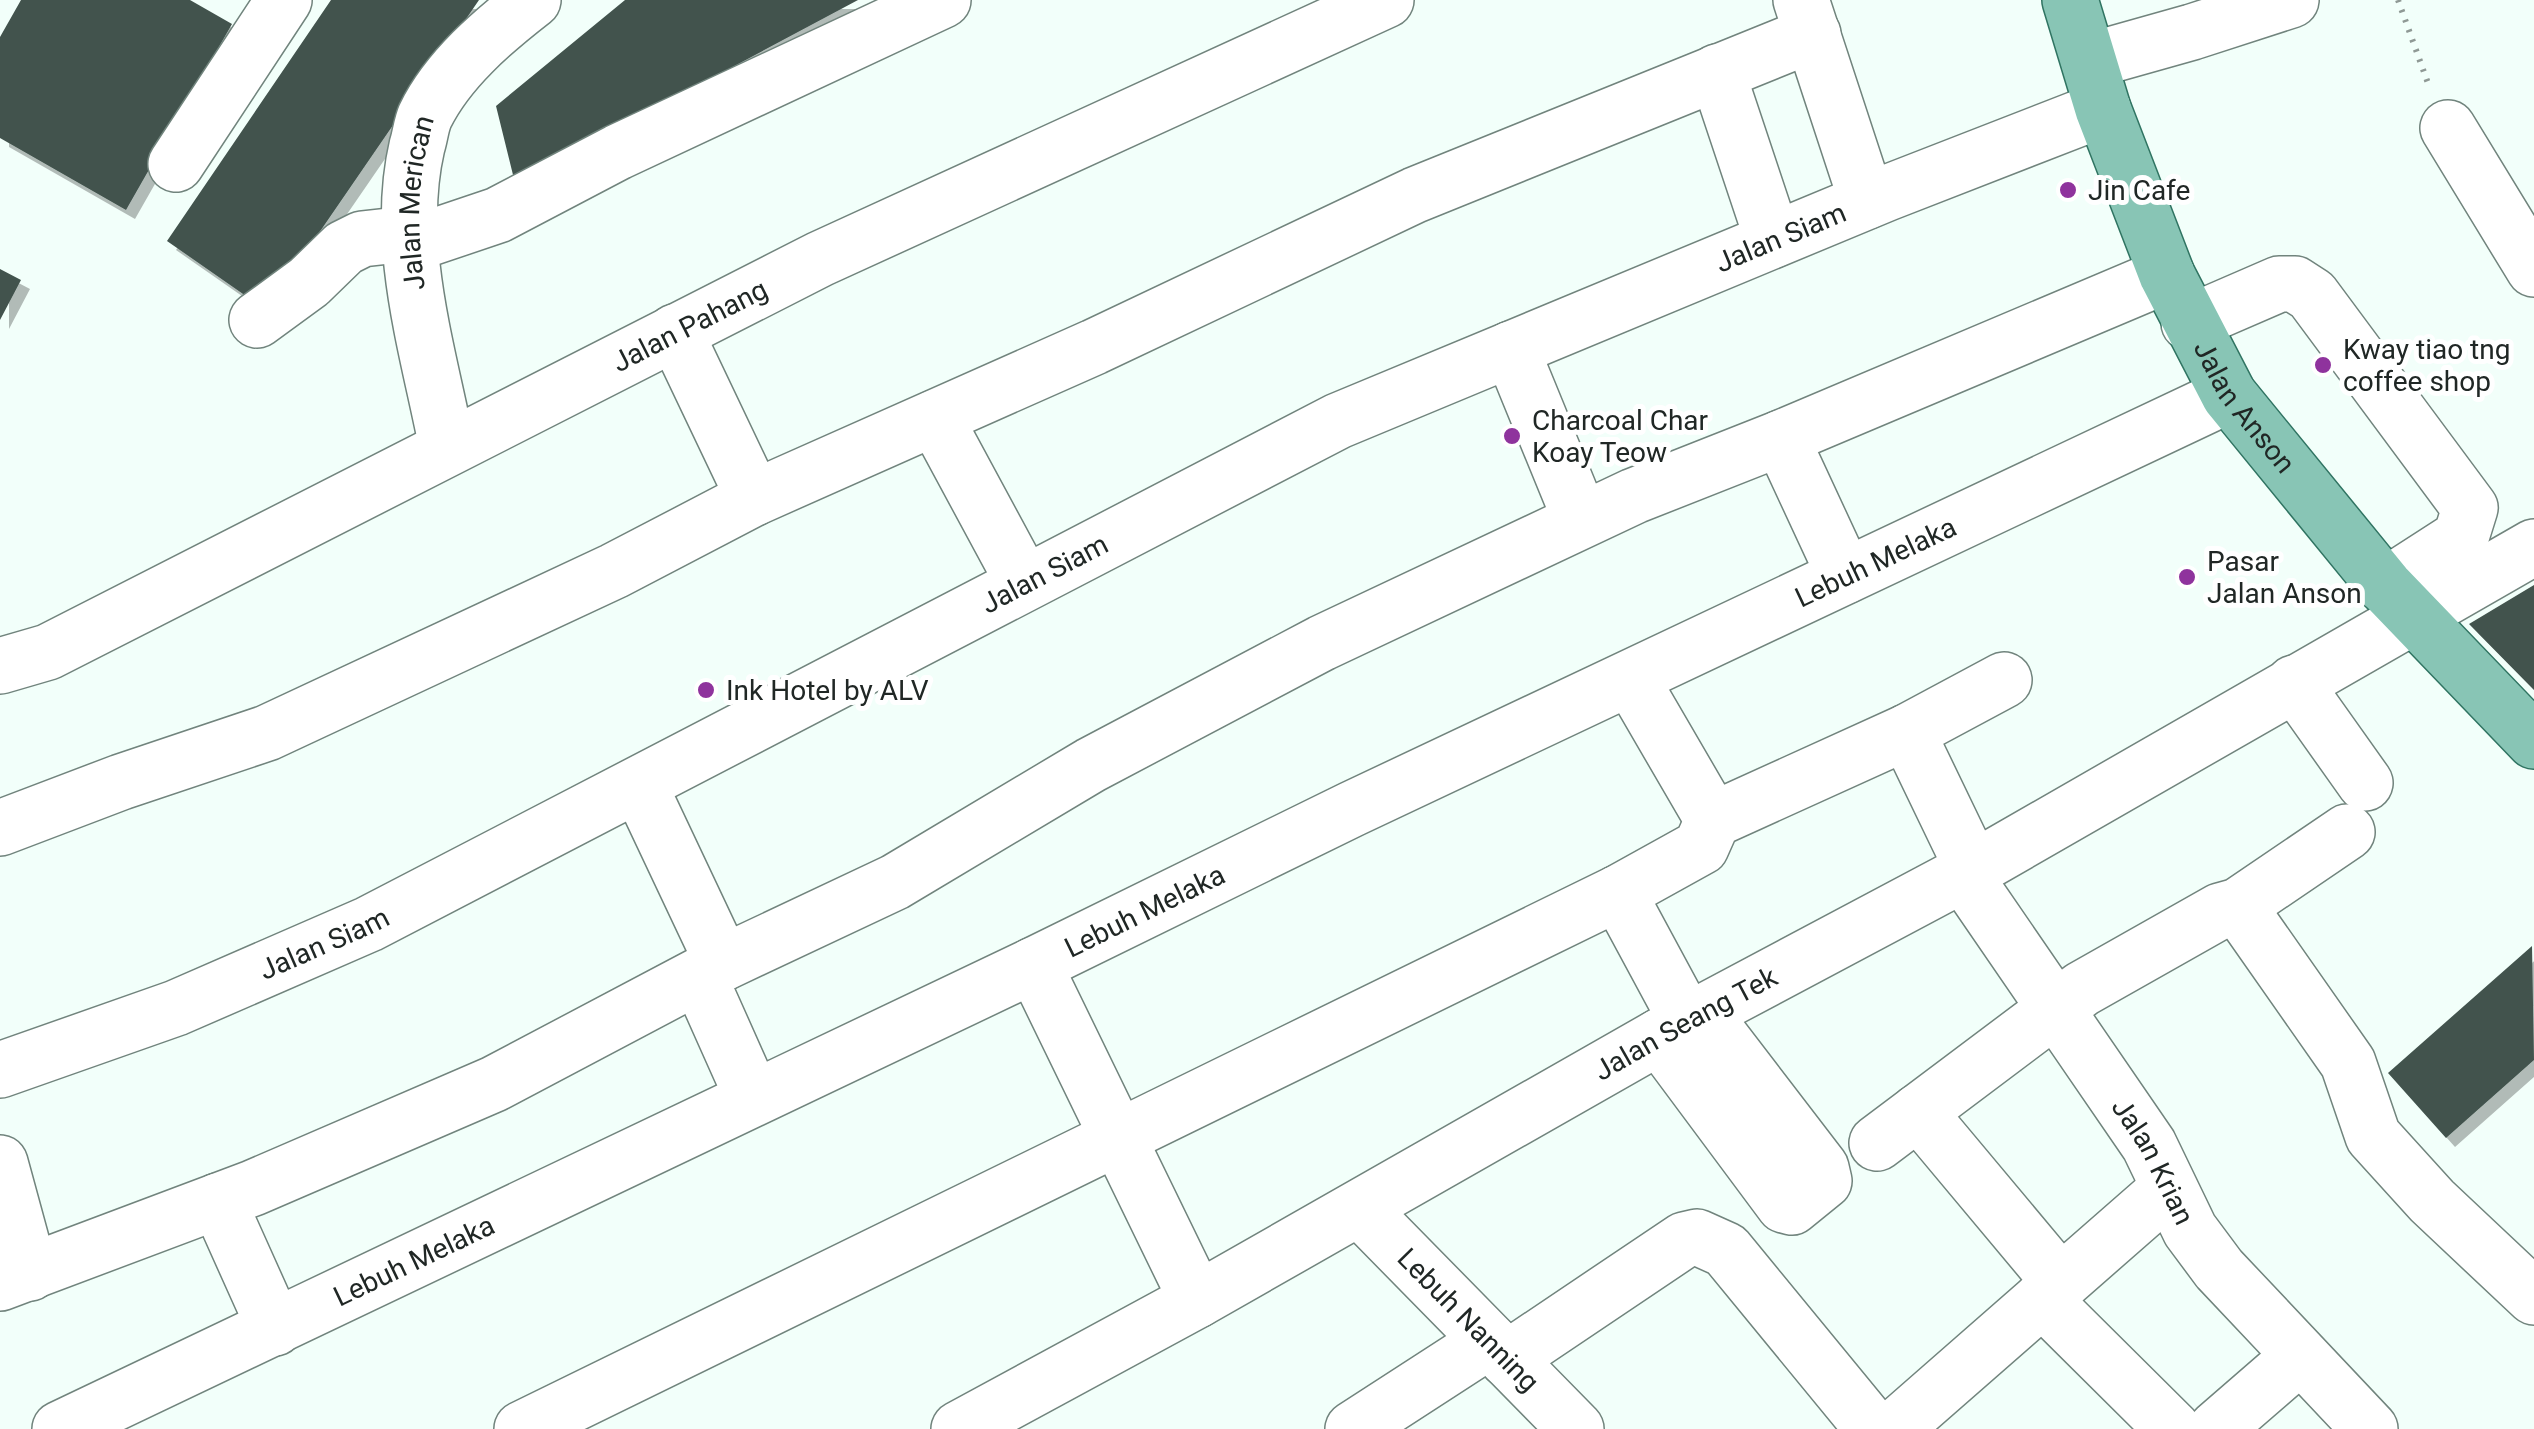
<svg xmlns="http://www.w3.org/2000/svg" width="2534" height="1429" viewBox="0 0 2534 1429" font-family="Roboto,sans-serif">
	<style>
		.building { fill: #42534d; filter: url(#shadow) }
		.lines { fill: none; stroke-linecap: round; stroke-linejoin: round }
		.minor-casing { stroke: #71847d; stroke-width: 58 }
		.major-casing { stroke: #307462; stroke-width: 58 }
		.path { stroke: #8f9995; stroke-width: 6; stroke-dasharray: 2.5 8; stroke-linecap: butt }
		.minor { stroke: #fff; stroke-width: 55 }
		.major { stroke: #88c5b5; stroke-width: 55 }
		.poi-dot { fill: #8f339d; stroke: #fff; stroke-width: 4 }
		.labels { text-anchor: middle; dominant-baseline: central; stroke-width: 10; stroke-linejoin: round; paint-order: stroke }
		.poi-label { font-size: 28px; fill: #202725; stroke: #fff; text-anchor: start }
		.street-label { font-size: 28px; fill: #202725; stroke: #fff }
	</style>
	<defs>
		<filter id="shadow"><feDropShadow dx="9" dy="9" stdDeviation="0" flood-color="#0004"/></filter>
	</defs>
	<rect width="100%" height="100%" fill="#f2fffa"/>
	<path class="building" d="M 21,0 L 190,0 L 232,24 L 126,210 L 0,138 L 0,37 Z
		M 331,0 L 479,0 L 266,310 L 167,241 Z
		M 625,0 L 858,0 L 515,183 L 496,106 Z
		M 0,269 L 21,280 L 0,320 Z
		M 2534,585 L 2534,690 L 2469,624 Z
		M 2532,946 L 2534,1060 L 2446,1138 L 2388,1073 Z"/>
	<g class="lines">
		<g class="minor-casing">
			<g id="minor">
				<path d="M 1801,0 L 1867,201"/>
				<path d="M 2089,61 L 2192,32 L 2291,0"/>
				<path d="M 1717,72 L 1773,240"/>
				<path d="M 2448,128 L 2534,269"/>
				<path d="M 176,164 L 284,0"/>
				<path d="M 409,245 L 498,215 L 618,152 L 943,0"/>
				<path d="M 257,320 L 309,282 L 344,248 L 362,239 L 407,234"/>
				<path d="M 2189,323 L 2279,284 L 2295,284 L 2312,295 L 2470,508 L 2461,537 L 2385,586"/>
				<path d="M 675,332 L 754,498"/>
				<path d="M 1511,349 L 1581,520"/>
				<path d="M 935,418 L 1024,583"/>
				<path d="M 1781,438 L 1845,576"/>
				<path id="s1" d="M 447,447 C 428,349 394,245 417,146 C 420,137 421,125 425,116 C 448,69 493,31 533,0"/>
				<path id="s2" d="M 0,666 L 48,652 L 820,259 L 1386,0"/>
				<path d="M 1631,679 L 1713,820"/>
				<path d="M 2294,683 L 2365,783"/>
				<path d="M 1907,732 L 1973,869"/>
				<path d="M 639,785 L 723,963"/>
				<path d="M 0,828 L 121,782 L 267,733 L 614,571 L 754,498 L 1094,347 L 1415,195 L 1813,34"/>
				<path id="s3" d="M 1963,874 L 2149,1145 L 2190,1230 L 2219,1269 L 2370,1429"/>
				<path d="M 1618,893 L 1687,1021"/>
				<path d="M 2238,906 L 2348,1063 L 2373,1136 L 2432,1201 L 2534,1297"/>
				<path d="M 1034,965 L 1197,1300"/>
				<path d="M 699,977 L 753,1098"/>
				<path d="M 1659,1037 L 1784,1205 L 1792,1207 L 1824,1181 L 1821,1168 L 1703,1014"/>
				<path id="s4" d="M 0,1070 L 176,1008 L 369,924 L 1338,421 L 1887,193 L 2103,109"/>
				<path d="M 1918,1112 L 2061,1283"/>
				<path d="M 1877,1143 L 2082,989 L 2220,911 L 2238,906 L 2347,832"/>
				<path d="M 0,1163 L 30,1273"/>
				<path d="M 218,1201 L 275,1328"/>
				<path id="s5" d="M 1360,1209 L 1576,1429"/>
				<path d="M 0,1283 L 253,1188 L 494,1084 L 723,963 L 895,882 L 1091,765 L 1322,643 L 1634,496 L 1781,438 L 2167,275"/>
				<path d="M 2042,1299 L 2173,1429"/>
				<path d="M 1507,1359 L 1684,1240 L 1697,1237 L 1726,1250 L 1873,1429"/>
				<path id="s6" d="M 60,1429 L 1034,965 L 1352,809 L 2229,395"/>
				<path d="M 522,1429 L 1618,893 L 1701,847 L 1713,820 L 1907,732 L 2004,680"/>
				<path id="s7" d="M 959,1429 L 1197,1300 L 1687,1021 L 1973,869 L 2534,547"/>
				<path d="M 1353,1429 L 1489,1341"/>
				<path d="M 1894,1429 L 2168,1189"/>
				<path d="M 2216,1429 L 2299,1357"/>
			</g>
		</g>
		<g class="major-casing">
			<g id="major">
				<path id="s8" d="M 2070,0 L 2103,109 L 2167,275 L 2229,395 L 2385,586 L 2534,741"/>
			</g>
		</g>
		<path class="path" d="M 2398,0 L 2429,86"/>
		<use href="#minor" class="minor"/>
		<use href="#major" class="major"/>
	</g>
	<g class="poi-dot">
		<circle cx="2068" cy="190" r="10"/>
		<circle cx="2323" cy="365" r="10"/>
		<circle cx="1512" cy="436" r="10"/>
		<circle cx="2187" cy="577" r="10"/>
		<circle cx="706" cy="690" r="10"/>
	</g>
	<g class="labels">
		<g class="poi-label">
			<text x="2088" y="190">Jin Cafe</text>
			<text x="2343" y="349">Kway tiao tng<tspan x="2343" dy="32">coffee shop</tspan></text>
			<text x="1532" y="420">Charcoal Char<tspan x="1532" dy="32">Koay Teow</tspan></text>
			<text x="2207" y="561">Pasar<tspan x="2207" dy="32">Jalan Anson</tspan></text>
			<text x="726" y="690">Ink Hotel by ALV</text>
		</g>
		<g class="street-label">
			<text stroke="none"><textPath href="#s1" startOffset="248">Jalan Merican</textPath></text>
			<text stroke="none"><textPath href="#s4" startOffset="1968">Jalan Siam</textPath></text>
			<text stroke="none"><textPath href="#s2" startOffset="770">Jalan Pahang</textPath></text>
			<text stroke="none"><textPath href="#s8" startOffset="445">Jalan Anson</textPath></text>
			<text stroke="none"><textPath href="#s6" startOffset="2012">Lebuh Melaka</textPath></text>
			<text stroke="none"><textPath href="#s4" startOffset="1158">Jalan Siam</textPath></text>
			<text stroke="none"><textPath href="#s6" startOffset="1202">Lebuh Melaka</textPath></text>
			<text stroke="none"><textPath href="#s4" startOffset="348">Jalan Siam</textPath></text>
			<text stroke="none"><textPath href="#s7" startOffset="832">Jalan Seang Tek</textPath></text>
			<text stroke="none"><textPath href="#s3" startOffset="345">Jalan Krian</textPath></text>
			<text stroke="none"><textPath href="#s6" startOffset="392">Lebuh Melaka</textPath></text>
			<text stroke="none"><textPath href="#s5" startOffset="155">Lebuh Nanning</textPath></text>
		</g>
	</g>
</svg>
